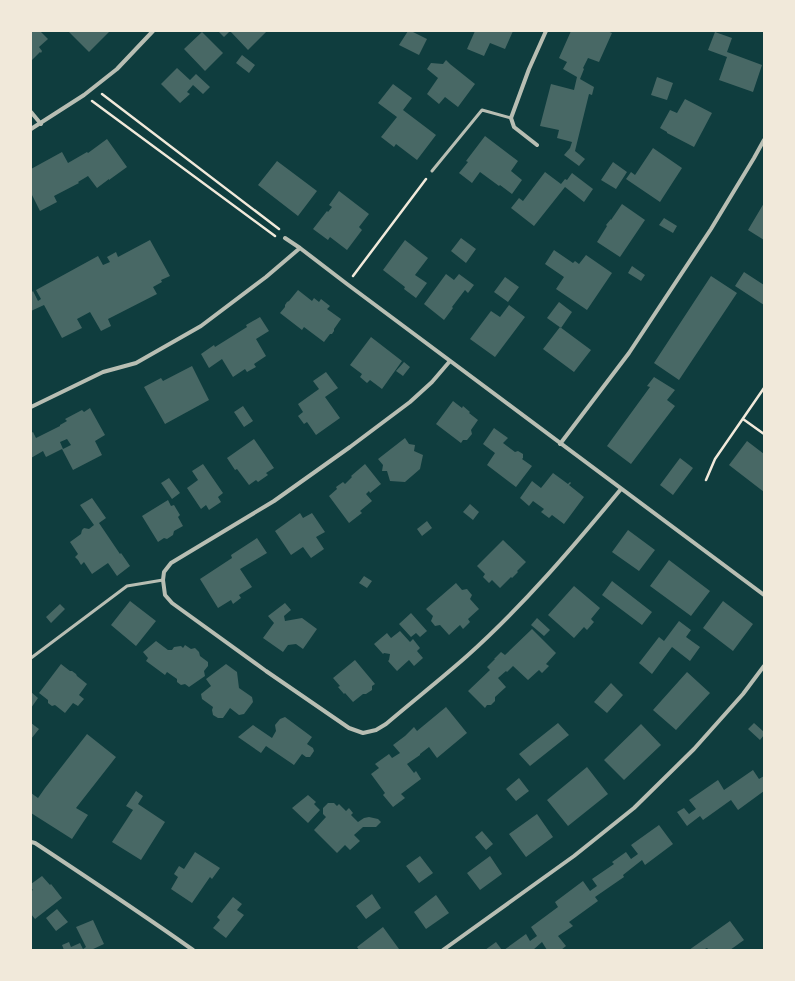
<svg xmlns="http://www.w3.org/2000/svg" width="795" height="981" viewBox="0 0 795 981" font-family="'Varela Round',sans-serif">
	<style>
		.building { fill: #486865; fill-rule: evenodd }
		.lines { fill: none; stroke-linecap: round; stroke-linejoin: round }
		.path { stroke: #f1e9da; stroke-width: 2.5 }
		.service { stroke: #b8beb3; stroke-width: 3 }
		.minor { stroke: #b8beb3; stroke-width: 4 }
	</style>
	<rect width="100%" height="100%" fill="#0f3d3e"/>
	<path class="building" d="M 31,31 L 36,31 L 37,32 L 40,31 L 48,39 L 39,47 L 42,51 L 41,53 L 40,52 L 31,61 Z
		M 70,31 L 110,31 L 89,52 L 69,32 Z
		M 218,31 L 267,31 L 248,50 L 230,31 L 224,37 Z
		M 408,31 L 411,31 L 427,39 L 419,55 L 399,45 Z
		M 475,31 L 513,31 L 505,49 L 490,43 L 484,56 L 467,49 Z
		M 571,31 L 607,31 L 612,33 L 599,62 L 588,58 L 583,68 L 584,69 L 580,79 L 594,87 L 592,95 L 589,94 L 575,151 L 585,159 L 579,166 L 564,155 L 570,148 L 572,142 L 557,138 L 559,130 L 540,126 L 551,84 L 574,90 L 577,77 L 563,69 L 567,62 L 559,58 Z
		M 202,32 L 223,53 L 205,71 L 184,49 Z
		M 715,32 L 732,38 L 727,52 L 762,65 L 753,92 L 719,80 L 727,57 L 708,50 Z
		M 242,55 L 255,65 L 249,73 L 236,63 Z
		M 446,60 L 450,64 L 475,84 L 458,107 L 445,97 L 439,104 L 427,94 L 438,78 L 427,69 L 431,63 L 443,64 Z
		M 177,68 L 190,80 L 196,74 L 210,87 L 203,94 L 193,85 L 187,92 L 190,94 L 180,103 L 161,84 Z
		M 657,77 L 673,83 L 667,100 L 651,95 Z
		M 393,84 L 412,98 L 403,110 L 436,135 L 417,160 L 396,144 L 394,147 L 381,137 L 397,117 L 378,103 Z
		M 685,99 L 712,113 L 694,147 L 667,133 L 667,132 L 660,128 L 670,110 L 677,113 Z
		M 485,136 L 518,161 L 511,171 L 522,180 L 512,194 L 500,185 L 499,186 L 480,172 L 472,183 L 459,173 L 468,162 L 466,161 Z
		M 107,139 L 127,167 L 109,180 L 109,179 L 97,188 L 88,176 L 78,182 L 79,183 L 54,196 L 57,202 L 40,211 L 31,193 L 31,169 L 62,152 L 68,163 L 87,152 L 88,153 Z
		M 653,148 L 682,168 L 660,202 L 626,179 L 631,172 L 635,175 Z
		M 277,161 L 317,191 L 298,216 L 258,185 Z
		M 613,162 L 627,172 L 616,189 L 601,180 Z
		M 545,172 L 561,184 L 565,179 L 567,180 L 572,173 L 593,189 L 584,202 L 565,187 L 534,226 L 511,208 L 519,198 L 523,201 Z
		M 339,191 L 369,214 L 359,227 L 362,230 L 347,250 L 330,237 L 328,240 L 313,229 L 327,211 L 328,212 L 332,207 L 329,205 Z
		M 764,203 L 764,240 L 748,230 Z
		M 622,204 L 645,220 L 620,257 L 597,242 L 607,226 L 606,225 L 611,219 L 611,220 Z
		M 664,218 L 677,226 L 673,233 L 659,225 Z
		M 461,238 L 476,249 L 466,263 L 451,251 Z
		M 150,240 L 170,276 L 161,280 L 162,282 L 153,287 L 157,294 L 108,319 L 111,326 L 101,331 L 90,312 L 77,319 L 82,328 L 62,338 L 44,305 L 31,311 L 31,293 L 33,291 L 38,301 L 41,299 L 36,290 L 98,256 L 103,265 L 110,262 L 107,257 L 116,252 L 118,257 Z
		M 405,240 L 428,258 L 415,275 L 427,283 L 416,298 L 404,289 L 405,287 L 383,270 Z
		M 554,250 L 573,263 L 575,261 L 579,264 L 586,255 L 612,273 L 587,310 L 556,289 L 564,277 L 545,264 Z
		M 632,266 L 645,275 L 641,281 L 628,273 Z
		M 744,272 L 764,285 L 764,305 L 735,286 Z
		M 446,274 L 454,280 L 459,274 L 474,285 L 468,293 L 465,290 L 452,307 L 453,308 L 444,320 L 424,304 Z
		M 711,276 L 737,293 L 679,380 L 654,363 Z
		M 505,277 L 519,287 L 508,302 L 494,292 Z
		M 298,290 L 312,301 L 314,298 L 319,302 L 321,299 L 330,306 L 327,309 L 341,319 L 334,329 L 334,331 L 332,334 L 330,334 L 324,342 L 304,327 L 302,330 L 280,313 L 285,307 L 285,305 L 287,302 L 289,301 Z
		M 559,302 L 572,312 L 561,328 L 547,318 Z
		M 509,305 L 525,317 L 495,357 L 470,339 L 491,311 L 500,317 Z
		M 260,317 L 269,331 L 256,339 L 266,356 L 254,364 L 256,367 L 247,372 L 245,369 L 233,377 L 222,359 L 209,368 L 201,354 L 214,345 L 215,347 L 247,327 L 246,325 Z
		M 560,327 L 591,350 L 574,372 L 543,349 Z
		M 371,337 L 402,361 L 382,389 L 370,380 L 367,383 L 360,377 L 362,374 L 350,365 Z
		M 404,362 L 410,367 L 403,376 L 396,371 Z
		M 192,366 L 209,400 L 165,424 L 144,387 L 161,378 L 163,381 Z
		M 326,372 L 338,388 L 325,397 L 340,418 L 316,435 L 307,422 L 304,424 L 298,416 L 303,412 L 298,404 L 319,389 L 313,381 Z
		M 654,377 L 675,390 L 667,400 L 675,406 L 631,464 L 607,446 L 650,387 L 647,386 Z
		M 453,401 L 462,408 L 463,406 L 470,412 L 469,413 L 478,420 L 471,430 L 472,434 L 467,440 L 463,440 L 461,443 L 436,424 Z
		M 243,406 L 253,421 L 244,427 L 234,412 Z
		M 90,408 L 105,435 L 95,441 L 102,455 L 73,470 L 62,449 L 46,457 L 43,451 L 31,458 L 31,433 L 33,432 L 36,438 L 60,426 L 60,425 L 67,421 L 65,419 L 82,410 L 84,412 ZM 67,439 L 71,445 L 63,449 L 60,442 Z
		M 494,428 L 508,438 L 503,443 L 515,452 L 518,451 L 523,454 L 523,458 L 522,459 L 532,466 L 516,487 L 487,465 L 495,453 L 483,444 Z
		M 405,438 L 409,444 L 415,445 L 414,451 L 423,455 L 420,469 L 405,482 L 390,481 L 387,471 L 382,471 L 383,465 L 378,459 Z
		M 254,439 L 274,468 L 266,473 L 268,475 L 258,482 L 256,480 L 249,485 L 237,469 L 235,470 L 227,458 Z
		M 747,441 L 764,454 L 764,492 L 729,465 Z
		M 680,458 L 693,468 L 673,495 L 660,485 Z
		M 203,464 L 223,493 L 218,497 L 221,502 L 209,510 L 206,505 L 201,509 L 187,488 L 198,480 L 192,471 Z
		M 365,464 L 381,484 L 370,493 L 369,491 L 366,494 L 372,501 L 360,511 L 362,513 L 349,523 L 329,496 L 337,489 L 336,487 L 343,482 L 345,484 L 352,477 L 351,476 Z
		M 553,473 L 568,484 L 570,482 L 571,483 L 569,485 L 584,497 L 564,524 L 552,515 L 549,518 L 541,512 L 544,509 L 533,501 L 529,506 L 520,498 L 532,481 L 541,488 Z
		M 169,478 L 180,493 L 172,499 L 161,483 Z
		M 92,498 L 106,518 L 99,523 L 120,554 L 121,553 L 130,566 L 117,576 L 108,563 L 92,574 L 84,562 L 81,565 L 78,560 L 75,557 L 78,554 L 70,542 L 81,534 L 82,530 L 84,528 L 89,529 L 94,525 L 80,505 Z
		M 168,500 L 171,506 L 174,505 L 180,515 L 178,517 L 183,526 L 174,531 L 173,535 L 167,539 L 164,538 L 158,542 L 142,516 Z
		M 470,504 L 479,512 L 473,520 L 463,512 Z
		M 300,513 L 303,518 L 312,513 L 325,532 L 316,537 L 324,549 L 311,558 L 303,547 L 291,555 L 275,531 Z
		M 427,521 L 432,528 L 422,536 L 417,529 Z
		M 628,530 L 655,550 L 639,571 L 612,552 Z
		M 257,538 L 267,553 L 240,569 L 252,587 L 239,595 L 241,598 L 233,604 L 231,600 L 218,608 L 200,579 L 232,558 L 231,555 Z
		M 503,540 L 526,562 L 517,571 L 518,572 L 512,578 L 511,577 L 500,588 L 492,580 L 489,583 L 483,577 L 485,574 L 477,566 Z
		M 669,560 L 710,591 L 691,616 L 650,586 Z
		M 364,576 L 372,581 L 367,588 L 359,583 Z
		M 612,581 L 652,612 L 642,625 L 602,595 Z
		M 456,583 L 462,590 L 467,589 L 472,595 L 470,599 L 479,609 L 468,619 L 470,622 L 463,629 L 460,625 L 449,635 L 440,625 L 435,626 L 431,621 L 433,616 L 426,609 Z
		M 574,586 L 600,608 L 591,619 L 594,622 L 587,630 L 584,627 L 574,638 L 548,615 Z
		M 130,601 L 156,621 L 136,646 L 111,625 Z
		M 723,601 L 753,624 L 733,651 L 703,628 Z
		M 285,603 L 291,610 L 284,616 L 285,621 L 302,618 L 317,629 L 303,649 L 296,644 L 288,645 L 283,652 L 263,638 L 274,623 L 268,616 Z
		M 60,604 L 65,609 L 51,623 L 46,617 Z
		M 411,613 L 427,631 L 420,637 L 416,633 L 411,637 L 399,624 Z
		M 537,618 L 550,630 L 544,636 L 531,625 Z
		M 679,621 L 691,630 L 686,637 L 700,647 L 690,661 L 672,647 L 652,674 L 639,663 L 659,637 L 664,641 Z
		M 532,629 L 556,653 L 546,664 L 549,666 L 542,673 L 539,670 L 528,680 L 513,666 L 507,672 L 506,671 L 498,678 L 506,687 L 495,697 L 495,701 L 491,705 L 487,705 L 485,708 L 468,691 L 490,670 L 487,667 L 495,659 L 494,659 L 501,652 L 505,655 Z
		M 400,631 L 410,642 L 413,639 L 420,648 L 417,651 L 423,658 L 414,666 L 409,660 L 397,671 L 388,661 L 389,660 L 390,654 L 384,653 L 383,654 L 374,644 L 387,633 L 391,638 Z
		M 156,641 L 168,650 L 172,650 L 174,647 L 181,646 L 183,648 L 185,645 L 191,649 L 195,648 L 199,652 L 200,656 L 208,662 L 208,666 L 204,671 L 205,676 L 189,687 L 185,684 L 181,685 L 177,682 L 177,679 L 167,672 L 165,675 L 146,661 L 148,658 L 143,652 Z
		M 355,660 L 375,684 L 372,686 L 372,690 L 366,694 L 363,694 L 353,702 L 345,693 L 344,694 L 338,687 L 340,686 L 333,678 Z
		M 61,664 L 70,671 L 72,671 L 76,674 L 77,676 L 87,684 L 79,695 L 84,699 L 78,706 L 73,703 L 65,713 L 55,705 L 52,706 L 48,703 L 48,700 L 39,693 Z
		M 226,664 L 237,672 L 239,688 L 252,697 L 253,702 L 244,714 L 239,715 L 230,708 L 223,718 L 218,718 L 213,715 L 212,710 L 213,707 L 202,699 L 201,694 L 211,686 L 206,679 Z
		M 687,672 L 710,693 L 676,730 L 653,710 Z
		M 611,683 L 623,695 L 607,713 L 594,702 Z
		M 31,692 L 38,698 L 31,708 Z
		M 446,707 L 467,733 L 437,758 L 429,747 L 420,754 L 420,755 L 407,764 L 414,773 L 416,771 L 421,779 L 401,794 L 405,798 L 393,807 L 383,795 L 385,793 L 371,774 L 379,768 L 375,764 L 389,754 L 392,758 L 400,753 L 393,745 L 405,736 L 414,727 L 417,731 Z
		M 285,717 L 312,737 L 307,744 L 313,748 L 314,751 L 310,757 L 306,757 L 302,754 L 294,765 L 266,746 L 261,753 L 238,737 L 253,725 L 272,738 L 276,731 L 275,725 L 280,719 Z
		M 31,723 L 39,729 L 31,739 Z
		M 558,723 L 569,735 L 530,766 L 519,754 Z
		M 754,723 L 764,732 L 764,735 L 760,740 L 748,729 Z
		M 641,724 L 661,745 L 624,780 L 604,760 Z
		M 87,734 L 116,757 L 76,808 L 88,815 L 72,839 L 31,813 L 31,793 L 38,798 L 45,788 Z
		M 587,767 L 608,794 L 568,826 L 547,800 Z
		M 753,770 L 759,779 L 764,776 L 764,791 L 738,810 L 731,800 L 703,820 L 700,816 L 687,826 L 677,812 L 684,808 L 689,814 L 696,809 L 689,800 L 718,780 L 724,790 Z
		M 519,778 L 529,791 L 516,801 L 506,789 Z
		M 136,791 L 143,796 L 138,804 L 165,822 L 141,860 L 112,842 L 133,810 L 126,806 Z
		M 308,795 L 316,802 L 314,804 L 320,810 L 308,823 L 292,808 Z
		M 328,803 L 334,803 L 337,806 L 339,804 L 346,811 L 349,808 L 353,813 L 351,815 L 358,822 L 364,818 L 369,817 L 378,819 L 381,822 L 376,827 L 363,827 L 354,835 L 360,841 L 350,850 L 345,845 L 337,853 L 314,830 L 326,817 L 323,814 L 323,808 Z
		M 537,814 L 553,837 L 526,857 L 509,834 Z
		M 659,825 L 673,844 L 645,865 L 642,860 L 623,875 L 624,877 L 595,897 L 598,901 L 569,922 L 573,926 L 558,936 L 566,946 L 561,950 L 547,950 L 542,942 L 533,950 L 504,950 L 526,934 L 530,941 L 537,936 L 531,927 L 558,907 L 555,902 L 583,881 L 590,891 L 597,886 L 592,879 L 614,864 L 612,862 L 626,852 L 631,859 L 638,854 L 631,845 Z
		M 482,831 L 493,844 L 486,850 L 475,837 Z
		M 195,852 L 220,868 L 212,879 L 210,877 L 192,903 L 171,889 L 178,877 L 174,874 L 179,866 L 184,869 Z
		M 420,856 L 433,873 L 419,883 L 406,866 Z
		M 490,856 L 502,874 L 480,890 L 467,873 Z
		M 42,876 L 50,885 L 51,884 L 62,898 L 35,919 L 31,914 L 31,891 L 33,890 L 31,888 L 31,884 Z
		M 372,894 L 381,908 L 366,919 L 356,906 Z
		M 436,895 L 449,913 L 426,929 L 414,912 Z
		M 233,897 L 242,904 L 237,910 L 244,915 L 226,938 L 213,928 L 220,920 L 217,917 Z
		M 57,909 L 68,922 L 56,931 L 46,918 Z
		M 93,920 L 104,944 L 91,950 L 64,950 L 62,945 L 69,942 L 71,947 L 80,943 L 83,949 L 86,947 L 76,927 Z
		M 730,921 L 744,940 L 730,950 L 709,950 L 707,948 L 703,950 L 689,950 Z
		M 383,927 L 399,949 L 398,950 L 359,950 L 357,947 Z
		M 496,942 L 502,950 L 485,950 Z"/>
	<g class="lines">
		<path class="path" d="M 102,94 L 279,229
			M 92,101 L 275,236
			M 353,276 L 426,179
			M 743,419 L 764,434
			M 706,480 L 715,459 L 764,388"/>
		<path class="service" d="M 432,171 L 482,110 L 511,118
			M 31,658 L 127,586 L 163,580"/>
		<path class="minor" d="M 31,112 L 41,124
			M 31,129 L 84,95 L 117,69 L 153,31
			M 537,145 L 514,127 L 511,118 L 529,69 L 546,31
			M 285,238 L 300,248 L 347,284 L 764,595
			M 450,361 L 432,382 L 410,402 L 350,447 L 274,501 L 171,563 L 164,572 L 163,580 L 165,595 L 172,603 L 266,671 L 349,728 L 363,733 L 376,730 L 386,724 C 413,701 441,679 467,656 C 524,605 573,547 621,489
			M 31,407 L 103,372 L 136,363 L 201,326 L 266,277 L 300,248
			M 560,444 L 629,353 L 711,229 L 754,158 L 764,140
			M 31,842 L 35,843 C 88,878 141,913 193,950
			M 443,950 L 574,856 L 634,808 L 694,749 L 743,694 L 764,666"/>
	</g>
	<rect width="795" height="981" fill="none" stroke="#f1e9da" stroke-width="64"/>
</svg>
